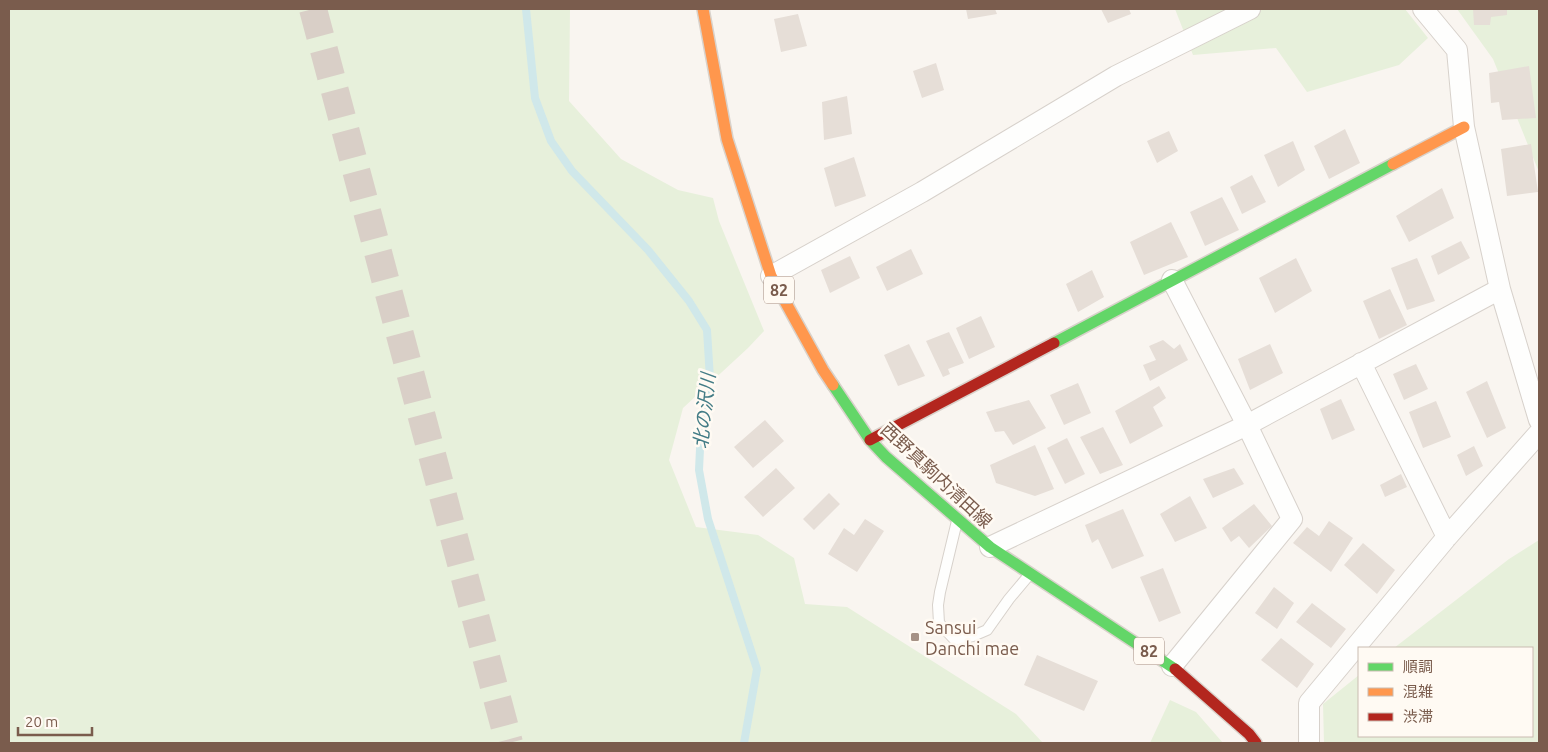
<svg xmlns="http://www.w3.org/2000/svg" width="1548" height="752" viewBox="0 0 1548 752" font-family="Ubuntu,'Noto Sans JP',sans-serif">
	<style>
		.green { fill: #e7f0db }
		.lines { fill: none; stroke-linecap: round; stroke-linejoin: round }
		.stream { stroke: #d0e8ea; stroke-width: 8 }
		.building { fill: #e6ded7 }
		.primary-tunnel { stroke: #d9cfc7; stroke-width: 28; stroke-dasharray: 28 14; stroke-linecap: butt }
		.lane-casing { stroke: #d7d1cb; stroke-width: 12 }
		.street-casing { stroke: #d7d1cb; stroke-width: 22 }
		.fast-casing { stroke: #d9d2cb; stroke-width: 14 }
		.slow-casing { stroke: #d9d2cb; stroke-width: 14 }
		.jam-casing { stroke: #d9d2cb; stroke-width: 14 }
		.lane { stroke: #fefefd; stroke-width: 10 }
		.street { stroke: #fefefd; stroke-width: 20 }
		.fast { stroke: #63d668; stroke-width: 11 }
		.slow { stroke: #ff974d; stroke-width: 11 }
		.jam { stroke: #b3261e; stroke-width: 11 }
		.poi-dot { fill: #a69286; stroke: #fffaf3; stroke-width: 2 }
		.labels { text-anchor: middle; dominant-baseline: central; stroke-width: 5; stroke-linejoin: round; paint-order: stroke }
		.shield { fill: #fffaf3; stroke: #a28b7f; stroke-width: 1 }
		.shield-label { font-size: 16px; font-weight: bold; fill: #7a5c4d }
		.street-label { font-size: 18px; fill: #7a5c4d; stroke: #fffaf3 }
		.poi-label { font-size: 18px; fill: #7a5c4d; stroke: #fffaf3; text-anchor: start }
		.water-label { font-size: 19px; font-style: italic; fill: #437c86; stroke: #fffaf3 }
	</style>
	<rect width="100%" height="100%" fill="#f9f5f0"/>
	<path class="green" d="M 9,9 L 570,9 L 569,101 L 621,159 L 678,190 L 713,198 L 719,221 L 764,331 L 748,348 L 683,408 L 669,460 L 696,527 L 758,535 L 794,558 L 805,604 L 847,607 L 1016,714 L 1043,743 L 9,743 Z
		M 1175,9 L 1405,9 L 1428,38 L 1399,65 L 1307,92 L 1276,48 L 1193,55 Z
		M 1457,9 L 1539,9 L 1539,172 L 1493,59 Z
		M 1539,540 L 1539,743 L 1324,743 L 1323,704 L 1359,675 L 1359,736 L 1532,736 L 1532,648 L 1394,648 L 1509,559 Z
		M 1170,700 L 1196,712 L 1223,743 L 1150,743 Z"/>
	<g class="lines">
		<path class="stream" d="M 526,9 L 535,98 L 551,141 L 572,171 L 648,250 L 689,301 L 707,330 L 710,379 L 701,428 L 699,470 L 708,519 L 757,669 L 744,743"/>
	</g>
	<path class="building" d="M 966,9 L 995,9 L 997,14 L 968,19 Z
		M 1101,9 L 1129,9 L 1131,14 L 1108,23 Z
		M 1473,9 L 1507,9 L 1507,15 L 1491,17 L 1490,25 L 1474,25 Z
		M 798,14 L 807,46 L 781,52 L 774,19 Z
		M 936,63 L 944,90 L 922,98 L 913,71 Z
		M 1529,66 L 1536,118 L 1502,120 L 1499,102 L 1491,103 L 1489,73 Z
		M 847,96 L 852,134 L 824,140 L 822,102 Z
		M 1345,129 L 1360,163 L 1329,179 L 1314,146 Z
		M 1169,131 L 1178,151 L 1157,163 L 1147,141 Z
		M 1293,141 L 1305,170 L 1278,187 L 1264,155 Z
		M 1531,144 L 1538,192 L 1507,196 L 1501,149 Z
		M 854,157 L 866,196 L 835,207 L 824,168 Z
		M 1252,175 L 1266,202 L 1242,214 L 1230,187 Z
		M 1442,188 L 1454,218 L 1409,242 L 1396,216 Z
		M 1222,197 L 1239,230 L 1205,246 L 1190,212 Z
		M 1171,222 L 1188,257 L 1144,275 L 1130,242 Z
		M 1461,241 L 1470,258 L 1438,275 L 1431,256 Z
		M 911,249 L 923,274 L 887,291 L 876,267 Z
		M 850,256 L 860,278 L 830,293 L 821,270 Z
		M 1296,258 L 1312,291 L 1275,313 L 1259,278 Z
		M 1417,258 L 1435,301 L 1407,310 L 1391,268 Z
		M 1092,270 L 1104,297 L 1078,312 L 1066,284 Z
		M 1390,289 L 1407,325 L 1379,339 L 1363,301 Z
		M 981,316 L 995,347 L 969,359 L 956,328 Z
		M 949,332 L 964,363 L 948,369 L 950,374 L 943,377 L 926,341 Z
		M 1163,340 L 1174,349 L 1180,344 L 1188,360 L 1150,381 L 1143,365 L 1156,360 L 1149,346 Z
		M 909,344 L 925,376 L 898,386 L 884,355 Z
		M 1270,344 L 1283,373 L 1250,390 L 1238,359 Z
		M 1416,364 L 1428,389 L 1404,400 L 1393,374 Z
		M 1487,381 L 1506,428 L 1487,438 L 1466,392 Z
		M 1078,383 L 1091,413 L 1064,425 L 1050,395 Z
		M 1159,386 L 1166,398 L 1153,407 L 1163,426 L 1130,444 L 1115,411 Z
		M 1341,399 L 1355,430 L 1332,440 L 1320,409 Z
		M 1029,400 L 1046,428 L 1013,445 L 1004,431 L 995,432 L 986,412 Z
		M 1436,401 L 1451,437 L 1423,448 L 1409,412 Z
		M 765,420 L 784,441 L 753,468 L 734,447 Z
		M 1103,427 L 1123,465 L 1100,474 L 1080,437 Z
		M 1067,438 L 1085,474 L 1065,484 L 1047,448 Z
		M 1035,445 L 1054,489 L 1035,496 L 996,483 L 990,465 Z
		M 1474,446 L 1483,466 L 1466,476 L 1457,455 Z
		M 776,468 L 795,488 L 763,517 L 744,497 Z
		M 1234,468 L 1244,484 L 1213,498 L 1203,479 Z
		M 1401,474 L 1407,487 L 1385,497 L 1380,485 Z
		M 829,493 L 840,504 L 814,530 L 803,519 Z
		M 1190,496 L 1207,528 L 1175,542 L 1160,514 Z
		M 1254,504 L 1272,526 L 1249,548 L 1239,536 L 1231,542 L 1222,528 Z
		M 1123,509 L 1144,556 L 1112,569 L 1098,539 L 1092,543 L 1085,525 Z
		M 865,519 L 884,531 L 857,572 L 828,554 L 844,528 L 854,535 Z
		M 1329,521 L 1353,538 L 1331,572 L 1293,543 L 1307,527 L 1319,536 Z
		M 1363,543 L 1395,570 L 1377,594 L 1344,565 Z
		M 1163,568 L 1181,613 L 1159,622 L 1140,577 Z
		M 1274,587 L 1294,603 L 1277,629 L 1255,613 Z
		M 1312,603 L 1346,629 L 1331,648 L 1296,622 Z
		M 1281,638 L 1314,664 L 1297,688 L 1261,660 Z
		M 1037,655 L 1098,681 L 1084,711 L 1024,685 Z"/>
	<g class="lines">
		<path class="primary-tunnel" d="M 313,9 L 509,743"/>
		<g class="lane-casing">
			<path id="lane" d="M 957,521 L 940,592 L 938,605 L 939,623 L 955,640 L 973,636 L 987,630 L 1009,599 L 1030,574"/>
		</g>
		<g class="street-casing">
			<path id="street" d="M 1423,9 L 1457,50 L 1464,127 L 1500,289 L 1539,420
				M 771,276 L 922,192 L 1116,76 L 1250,9
				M 1361,363 L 1447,537
				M 990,547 L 1247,425 L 1500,289
				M 1172,666 L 1292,519 L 1247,425 L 1172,280
				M 1309,743 L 1309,703 L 1447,537 L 1539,433"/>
		</g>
		<g class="fast-casing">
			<path id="fast" d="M 1054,343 L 1393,164
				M 833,385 L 870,440 L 886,457 L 990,547 L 1175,669"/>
		</g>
		<g class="slow-casing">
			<path id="slow" d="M 703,9 L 727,139 L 771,276 L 823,370 L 833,385
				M 1393,164 L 1464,127"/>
		</g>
		<g class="jam-casing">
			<path id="jam" d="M 870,440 L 1054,343
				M 1175,669 L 1249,734 L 1256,743"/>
		</g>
		<use href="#lane" class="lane"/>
		<use href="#street" class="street"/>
		<use href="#fast" class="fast"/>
		<use href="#slow" class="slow"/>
		<use href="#jam" class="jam"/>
	</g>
	<rect class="poi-dot" x="910" y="632" width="10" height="10" rx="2.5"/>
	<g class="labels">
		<g class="shield">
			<rect x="764" y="276.5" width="30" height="27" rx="4"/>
			<rect x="1134" y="637.5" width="30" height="27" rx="4"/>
		</g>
		<g class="shield-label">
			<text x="779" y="290">82</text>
			<text x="1149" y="651">82</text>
		</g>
		<g class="street-label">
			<text transform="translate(937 475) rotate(43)">西野真駒内清田線</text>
		</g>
		<g class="poi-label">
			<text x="925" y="627">Sansui<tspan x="925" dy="21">Danchi mae</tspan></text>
		</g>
		<g class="water-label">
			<text transform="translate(704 411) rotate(-84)">北の沢川</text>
		</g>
	</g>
	<rect width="1548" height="752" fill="none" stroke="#7a5c4d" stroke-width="20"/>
	<rect x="1358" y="647" width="175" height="90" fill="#fffaf3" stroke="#cabbb1"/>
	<rect x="1368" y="663" width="25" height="8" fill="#63d668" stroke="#cabbb1"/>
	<text x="1403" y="672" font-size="15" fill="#7a5c4d">順調</text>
	<rect x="1368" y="688" width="25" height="8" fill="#ff974d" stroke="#cabbb1"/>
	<text x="1403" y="697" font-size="15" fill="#7a5c4d">混雑</text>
	<rect x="1368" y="713" width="25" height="8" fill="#b3261e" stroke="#cabbb1"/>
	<text x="1403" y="722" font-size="15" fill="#7a5c4d">渋滞</text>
	<path d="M18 727v8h74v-8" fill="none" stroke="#7a5c4d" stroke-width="2.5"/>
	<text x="25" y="727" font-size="15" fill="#7a5c4d" stroke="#fffaf3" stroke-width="4" paint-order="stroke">20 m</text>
</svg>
